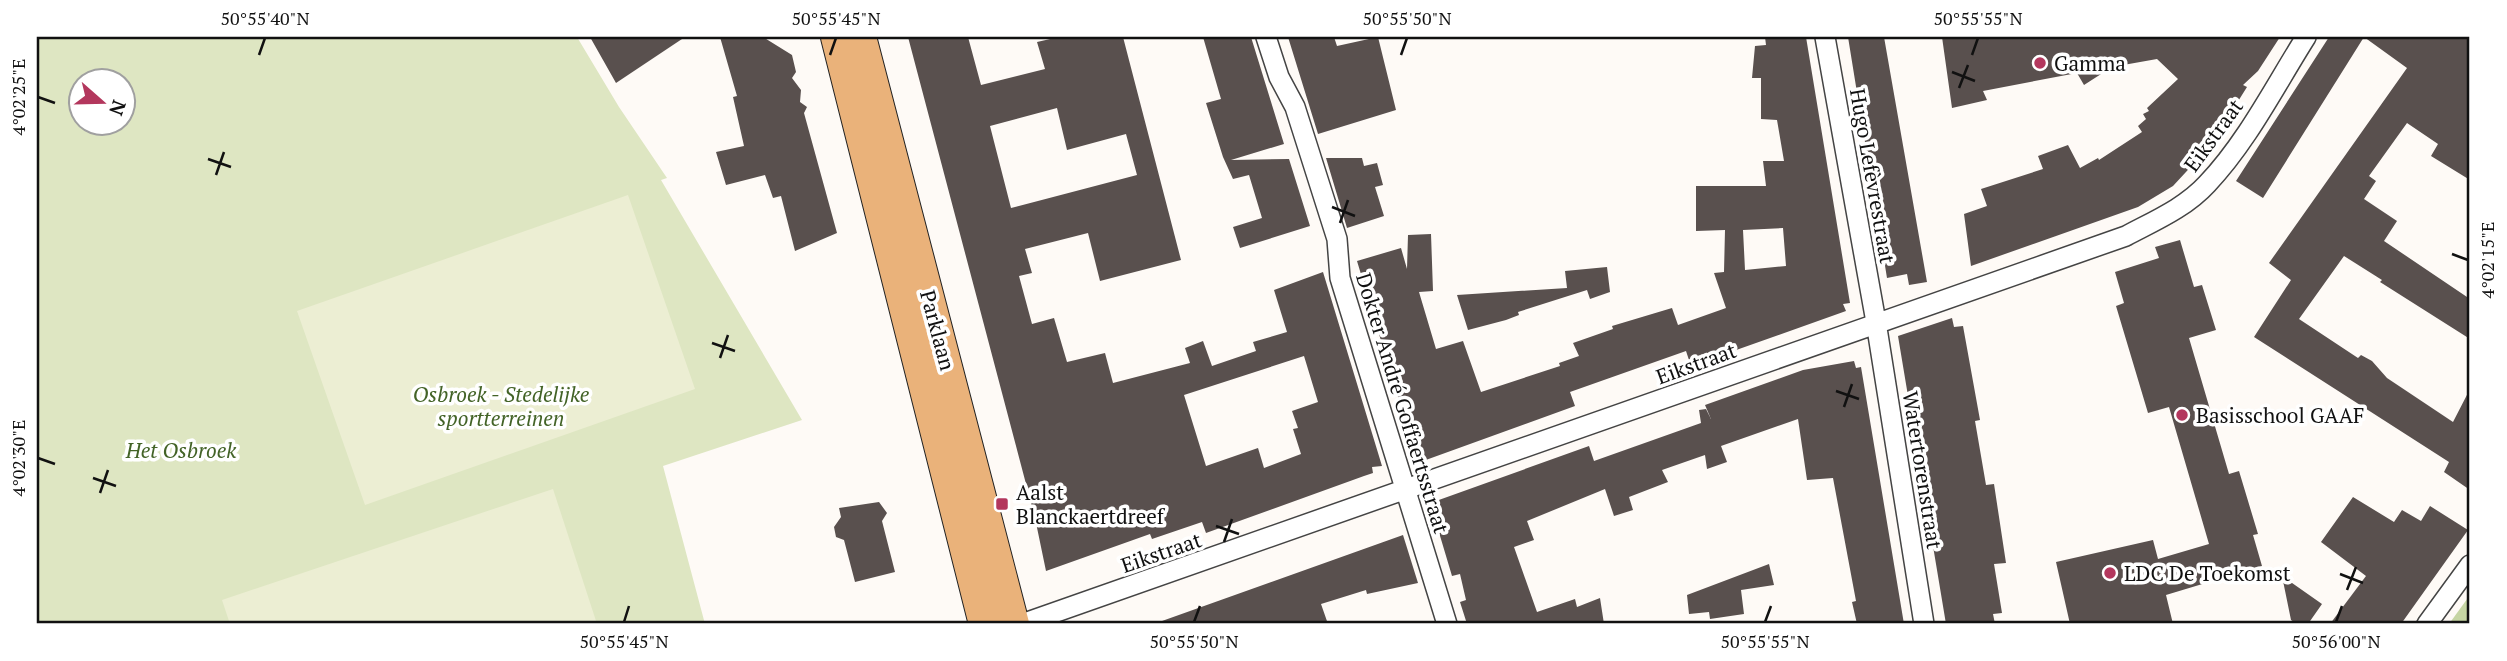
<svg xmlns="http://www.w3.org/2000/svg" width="2507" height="661" viewBox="0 0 2507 661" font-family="'PT Serif',serif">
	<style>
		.green { fill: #dee6c2; fill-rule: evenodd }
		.forest { fill: #c6d5a3 }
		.pitch { fill: #eceed3 }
		.building { fill: #59504e; fill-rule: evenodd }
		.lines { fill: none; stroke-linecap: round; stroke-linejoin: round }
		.minor-casing { stroke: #444; stroke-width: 22 }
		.primary-casing { stroke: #222; stroke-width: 32 }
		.minor { stroke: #fff; stroke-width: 19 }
		.primary { stroke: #eab27a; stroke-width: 30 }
		.ticks { fill: none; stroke: #111; stroke-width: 2.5 }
		.poi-dot { fill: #b3375d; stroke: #fff; stroke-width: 2.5 }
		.labels { text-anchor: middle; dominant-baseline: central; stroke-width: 7; stroke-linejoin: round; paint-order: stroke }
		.poi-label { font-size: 21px; fill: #111; stroke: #fff; text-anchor: start }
		.street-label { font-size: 21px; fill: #111; stroke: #fff }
		.park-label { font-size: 21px; font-style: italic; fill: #436327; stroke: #fff }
		.neatline { fill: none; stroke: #111; stroke-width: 2.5 }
		.ticks-label { font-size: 18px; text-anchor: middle; fill: #111 }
	</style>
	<rect width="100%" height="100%" fill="#fefaf6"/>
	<path class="green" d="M 37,37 L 577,37 L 619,107 L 667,178 L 661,180 L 802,420 L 663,466 L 705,624 L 37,624 ZM 80,80 L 122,80 L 122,122 L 80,122 Z"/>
	<path class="forest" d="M 2470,595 L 2470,624 L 2449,624 Z"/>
	<path class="pitch" d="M 628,195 L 695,389 L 365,505 L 297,311 Z
		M 553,489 L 597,624 L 230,624 L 222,600 Z"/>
	<path class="building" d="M 590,37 L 685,37 L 616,83 Z
		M 720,37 L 763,37 L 792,55 L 796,72 L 792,78 L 801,90 L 800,102 L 807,107 L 804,113 L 837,233 L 795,251 L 781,196 L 773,198 L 765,175 L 726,185 L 716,152 L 744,146 L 733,97 L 737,96 Z
		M 908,37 L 968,37 L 981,85 L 1045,69 L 1037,42 L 1059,37 L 1123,37 L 1181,260 L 1100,281 L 1088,233 L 1025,249 L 1032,273 L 1019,276 L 1032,324 L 1054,318 L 1067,362 L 1105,353 L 1113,383 L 1190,363 L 1185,348 L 1203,341 L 1212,366 L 1256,351 L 1253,342 L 1287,332 L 1274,290 L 1323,272 L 1382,466 L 1372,467 L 1373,473 L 1364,476 L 1206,533 L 1202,522 L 1152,539 L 1150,534 L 1046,571 L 1035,518 ZM 1057,108 L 1067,150 L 1126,134 L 1137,175 L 1011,208 L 990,126 ZM 1304,356 L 1318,402 L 1292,411 L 1298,428 L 1293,429 L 1301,454 L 1264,468 L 1258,448 L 1206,466 L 1184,395 Z
		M 1203,37 L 1251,37 L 1284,144 L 1231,160 L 1289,159 L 1310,226 L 1240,248 L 1233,227 L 1262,218 L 1249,175 L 1233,179 L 1223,157 L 1206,103 L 1221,99 Z
		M 1288,37 L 1334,37 L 1337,46 L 1378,37 L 1396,110 L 1318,134 Z
		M 1765,37 L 1806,37 L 1850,303 L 1843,304 L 1846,311 L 1691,366 L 1686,351 L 1570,392 L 1575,406 L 1423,461 L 1422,455 L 1416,457 L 1357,261 L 1401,248 L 1407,269 L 1408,235 L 1431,234 L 1433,291 L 1419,292 L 1436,349 L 1463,341 L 1481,392 L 1560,366 L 1559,363 L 1579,356 L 1573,343 L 1613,329 L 1612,326 L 1672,308 L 1678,325 L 1726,308 L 1714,273 L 1724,272 L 1725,230 L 1696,231 L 1696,186 L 1766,186 L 1763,161 L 1784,161 L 1777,120 L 1761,119 L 1761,78 L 1752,78 L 1755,46 L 1766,45 ZM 1783,228 L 1786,266 L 1745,270 L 1743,230 Z
		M 1848,37 L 1884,37 L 1927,282 L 1909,285 L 1907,274 L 1887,278 Z
		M 1942,37 L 2280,37 L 2258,71 L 2243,85 L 2247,87 L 2210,146 L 2173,186 L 2138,207 L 1971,266 L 1964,214 L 1987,206 L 1981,189 L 2043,169 L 2038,156 L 2068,145 L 2080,168 L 2098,158 L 2099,160 L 2142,132 L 2138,126 L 2146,119 L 2143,114 L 2149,111 L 2147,108 L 2178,79 L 2157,59 L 2112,67 L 2084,85 L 2077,73 L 1983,91 L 1987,100 L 1952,108 Z
		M 2329,37 L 2470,37 L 2470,180 L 2431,156 L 2438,144 L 2407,123 L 2369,176 L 2376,181 L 2364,199 L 2397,221 L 2384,241 L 2470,299 L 2470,339 L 2380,282 L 2382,280 L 2344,256 L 2299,319 L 2358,358 L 2361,355 L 2372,361 L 2387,378 L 2453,422 L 2470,389 L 2470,490 L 2444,472 L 2449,462 L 2254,337 L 2291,280 L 2269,263 L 2407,68 L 2364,37 L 2263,198 L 2236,181 Z
		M 1326,158 L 1362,158 L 1364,166 L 1377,163 L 1383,185 L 1375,187 L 1384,216 L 1347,228 Z
		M 2180,240 L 2194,287 L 2202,285 L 2216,330 L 2189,338 L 2229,474 L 2239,471 L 2258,534 L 2253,535 L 2262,566 L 2166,595 L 2173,624 L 2070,624 L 2056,562 L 2153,540 L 2158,559 L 2209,544 L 2169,407 L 2148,413 L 2116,306 L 2124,303 L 2115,272 L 2159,258 L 2155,247 Z
		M 1607,267 L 1610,292 L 1590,299 L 1587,290 L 1518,312 L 1519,315 L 1506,320 L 1468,330 L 1457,295 L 1567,288 L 1565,271 Z
		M 1952,318 L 1954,327 L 1963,326 L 1980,420 L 1975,421 L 1986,485 L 1994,484 L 2006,563 L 1994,564 L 2002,613 L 1993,614 L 1995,624 L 1946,624 L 1898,336 Z
		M 1854,361 L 1856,368 L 1861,367 L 1904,624 L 1857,624 L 1852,602 L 1856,601 L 1833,478 L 1807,480 L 1798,419 L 1721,446 L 1727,462 L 1707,469 L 1705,455 L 1662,470 L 1668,482 L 1629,497 L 1633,510 L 1614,516 L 1605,489 L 1527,521 L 1534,540 L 1514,547 L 1537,612 L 1575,599 L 1577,607 L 1600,598 L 1604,624 L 1467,624 L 1460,602 L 1466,600 L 1460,574 L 1452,576 L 1432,509 L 1438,507 L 1436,501 L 1589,446 L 1594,461 L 1701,423 L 1699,410 L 1706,409 L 1711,419 L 1705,405 L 1803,370 Z
		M 2353,497 L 2394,522 L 2402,510 L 2421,521 L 2430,506 L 2468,530 L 2401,624 L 2330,624 L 2366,576 L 2321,542 Z
		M 879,502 L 887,513 L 882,521 L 895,572 L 855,582 L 844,540 L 836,537 L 834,527 L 841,517 L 839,508 Z
		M 1403,535 L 1418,583 L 1367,594 L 1366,590 L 1321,604 L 1328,624 L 1162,624 L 1162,621 Z
		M 1769,564 L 1774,585 L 1741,590 L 1744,614 L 1710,619 L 1709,612 L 1689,614 L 1687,595 Z
		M 2282,576 L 2322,604 L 2308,624 L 2297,624 L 2291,620 Z"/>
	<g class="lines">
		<g class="minor-casing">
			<path id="minor" d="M 1266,37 L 1279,77 L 1295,107 L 1337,239 L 1340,278 L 1447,624
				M 1825,37 L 1876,322 L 1924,624
				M 1022,624 L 2126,236 C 2154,221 2185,208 2207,184 C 2247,142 2275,86 2306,37
				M 2427,624 L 2470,565"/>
		</g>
		<g class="primary-casing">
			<path id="primary" d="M 836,37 L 984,624
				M 861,37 L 1014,624"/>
		</g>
		<use href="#minor" class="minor"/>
		<use href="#primary" class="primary"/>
	</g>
	<path class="ticks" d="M 259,55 L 265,38M 830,55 L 836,38M 1401,55 L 1407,38M 1972,55 L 1978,38M 1952,72 L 1975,81M 1959,88 L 1968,65M 38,97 L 55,103M 208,159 L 231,167M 216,175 L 224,152M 1332,207 L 1355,216M 1340,223 L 1348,200M 2452,254 L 2468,260M 712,343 L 735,351M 720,358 L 728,335M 1836,391 L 1859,399M 1844,407 L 1852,384M 38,458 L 55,464M 93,478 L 116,486M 100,493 L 108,470M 1216,526 L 1239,534M 1224,542 L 1232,519M 2340,574 L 2363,583M 2347,590 L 2356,567M 624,622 L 629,606M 1194,622 L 1200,606M 1765,622 L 1771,606M 2336,622 L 2342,606"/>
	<g class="poi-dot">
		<circle cx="2040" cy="63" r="7"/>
		<circle cx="2182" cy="415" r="7"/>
		<rect x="995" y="497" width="14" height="14" rx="3.5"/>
		<circle cx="2110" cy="573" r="7"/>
	</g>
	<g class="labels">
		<g class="poi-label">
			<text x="2054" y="63">Gamma</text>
			<text x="2196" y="415">Basisschool GAAF</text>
			<text x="1016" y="492">Aalst<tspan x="1016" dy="24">Blanckaertdreef</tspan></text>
			<text x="2124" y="573">LDC De Toekomst</text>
		</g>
		<g class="street-label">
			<text transform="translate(2213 135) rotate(-54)">Eikstraat</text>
			<text transform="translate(1873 176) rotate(80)">Hugo Lefèvrestraat</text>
			<text transform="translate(938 330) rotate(75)">Parklaan</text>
			<text transform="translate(1696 363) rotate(-20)">Eikstraat</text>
			<text transform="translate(1403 403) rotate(73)">Dokter André Goffaertsstraat</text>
			<text transform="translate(1923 470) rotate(81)">Watertorenstraat</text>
			<text transform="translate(1161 552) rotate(-19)">Eikstraat</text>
		</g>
		<g class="park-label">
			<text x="501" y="394">Osbroek - Stedelijke<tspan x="501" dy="24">sportterreinen</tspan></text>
			<text x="181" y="450">Het Osbroek</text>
		</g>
	</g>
	<rect width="2507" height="661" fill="none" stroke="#ffffff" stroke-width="77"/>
	<g transform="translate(102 102) rotate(110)"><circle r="33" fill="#ffffff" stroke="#a0a0a0" stroke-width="2"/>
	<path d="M0-5L12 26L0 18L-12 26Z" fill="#b3375d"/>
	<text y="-10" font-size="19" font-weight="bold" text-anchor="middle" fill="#111111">N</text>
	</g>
	<rect x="38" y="38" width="2430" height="584" class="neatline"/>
	<g class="ticks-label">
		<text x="265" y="25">50°55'40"N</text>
		<text x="836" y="25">50°55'45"N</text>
		<text x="1407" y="25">50°55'50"N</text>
		<text x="1978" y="25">50°55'55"N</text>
		<text transform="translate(19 97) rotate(-90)" y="6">4°02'25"E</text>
		<text transform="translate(2488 260) rotate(-90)" y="6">4°02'15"E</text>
		<text transform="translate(19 458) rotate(-90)" y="6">4°02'30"E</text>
		<text x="624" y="648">50°55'45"N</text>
		<text x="1194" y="648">50°55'50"N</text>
		<text x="1765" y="648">50°55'55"N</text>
		<text x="2336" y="648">50°56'00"N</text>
	</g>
</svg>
